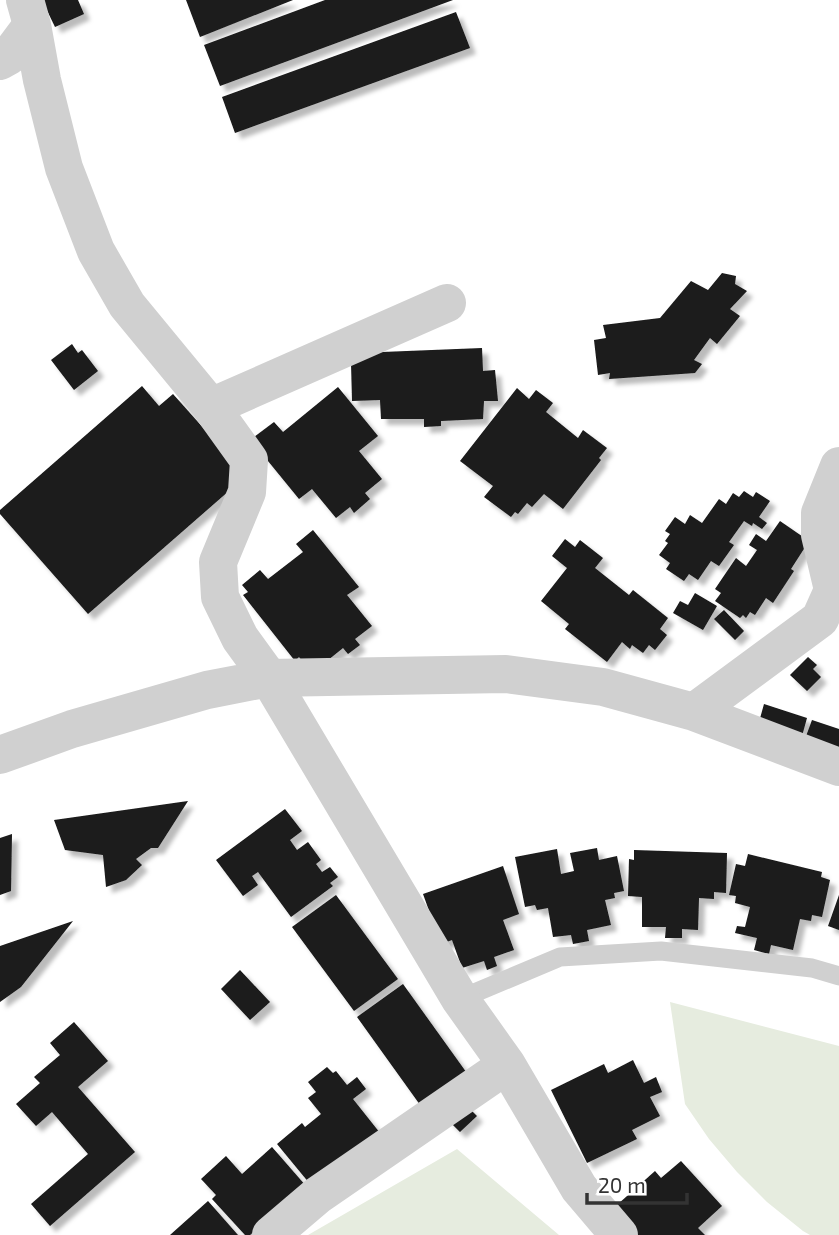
<svg xmlns="http://www.w3.org/2000/svg" width="839" height="1235" viewBox="0 0 839 1235" font-family="'Exo 2',sans-serif">
	<style>
		.green { fill: #e6ecdf }
		.building { fill: #1a1a1a; filter: url(#shadow) }
		.lines { fill: none; stroke-linecap: round; stroke-linejoin: round }
		.service { stroke: #d0d0d0; stroke-width: 19 }
		.minor { stroke: #d0d0d0; stroke-width: 38 }
	</style>
	<defs>
		<filter id="shadow"><feDropShadow dx="6" dy="6" stdDeviation="2" flood-color="#0004"/></filter>
	</defs>
	<rect width="100%" height="100%" fill="#fff"/>
	<path class="green" d="M 670,1002 L 839,1046 L 839,1235 L 810,1235 L 803,1231 L 767,1202 L 737,1172 L 709,1139 L 685,1104 Z
		M 457,1149 L 559,1235 L 308,1235 Z"/>
	<path class="building" d="M 42,0 L 78,0 L 84,14 L 55,27 Z
		M 186,0 L 293,0 L 200,37 Z
		M 325,0 L 453,0 L 220,86 L 204,45 Z
		M 456,12 L 470,48 L 235,133 L 222,97 Z
		M 722,273 L 736,276 L 735,284 L 747,291 L 730,309 L 740,316 L 717,344 L 710,338 L 694,360 L 702,364 L 695,373 L 609,379 L 610,373 L 598,375 L 594,340 L 606,338 L 603,325 L 660,318 L 691,281 L 708,290 Z
		M 72,344 L 78,353 L 82,350 L 98,371 L 74,390 L 51,360 Z
		M 482,348 L 483,371 L 495,370 L 498,401 L 484,401 L 483,419 L 441,421 L 441,426 L 424,427 L 424,419 L 381,419 L 380,400 L 352,401 L 351,363 L 357,353 Z
		M 142,386 L 159,406 L 173,394 L 246,476 L 88,614 L 0,514 L 0,510 Z
		M 338,387 L 378,436 L 359,451 L 382,479 L 365,493 L 370,499 L 354,513 L 350,507 L 336,518 L 312,489 L 299,499 L 259,450 L 254,437 L 274,422 L 283,432 Z
		M 517,388 L 529,399 L 536,390 L 553,403 L 546,412 L 578,438 L 583,430 L 607,448 L 599,458 L 601,460 L 563,509 L 544,494 L 532,507 L 527,503 L 518,514 L 515,512 L 511,517 L 484,497 L 493,486 L 460,461 Z
		M 744,491 L 753,497 L 756,492 L 770,501 L 759,517 L 767,523 L 762,529 L 753,523 L 752,526 L 744,521 L 729,542 L 734,545 L 719,566 L 711,561 L 698,580 L 689,574 L 684,581 L 666,569 L 670,563 L 659,555 L 668,543 L 665,541 L 670,534 L 665,531 L 675,517 L 685,524 L 690,515 L 702,523 L 719,499 L 726,504 L 733,493 L 739,497 Z
		M 780,521 L 809,541 L 791,569 L 794,571 L 773,603 L 766,598 L 755,615 L 750,612 L 746,618 L 743,615 L 740,618 L 715,601 L 721,593 L 715,589 L 736,558 L 746,566 L 757,550 L 749,545 L 756,534 L 766,541 Z
		M 313,530 L 359,587 L 347,595 L 372,626 L 355,639 L 360,645 L 348,654 L 343,648 L 312,673 L 299,657 L 295,661 L 243,595 L 248,592 L 242,585 L 260,570 L 268,579 L 303,552 L 296,544 Z
		M 565,539 L 575,547 L 580,540 L 603,558 L 595,568 L 629,595 L 633,590 L 668,618 L 660,629 L 667,635 L 655,650 L 649,645 L 643,653 L 632,645 L 630,649 L 622,642 L 607,662 L 565,629 L 569,624 L 541,601 L 567,568 L 552,556 Z
		M 695,593 L 717,606 L 703,630 L 673,613 L 680,601 L 688,605 Z
		M 724,610 L 744,631 L 735,640 L 714,619 Z
		M 808,657 L 817,665 L 813,669 L 821,677 L 807,691 L 790,675 Z
		M 764,704 L 807,718 L 802,736 L 759,722 Z
		M 812,720 L 839,729 L 839,750 L 805,739 Z
		M 188,801 L 158,848 L 151,848 L 136,859 L 142,865 L 126,880 L 106,887 L 103,855 L 65,850 L 54,820 Z
		M 285,809 L 302,831 L 290,840 L 297,850 L 308,842 L 321,860 L 316,864 L 322,872 L 330,867 L 338,877 L 330,883 L 333,886 L 291,917 L 258,872 L 252,876 L 258,885 L 243,896 L 216,860 Z
		M 12,834 L 11,891 L 0,895 L 0,838 Z
		M 597,848 L 599,860 L 617,856 L 624,891 L 614,893 L 615,898 L 605,900 L 611,925 L 587,930 L 589,941 L 573,944 L 571,935 L 553,937 L 548,908 L 537,910 L 535,905 L 525,907 L 515,857 L 557,849 L 561,874 L 574,871 L 570,853 Z
		M 634,850 L 727,853 L 726,893 L 714,892 L 714,899 L 699,898 L 698,930 L 682,929 L 682,938 L 665,938 L 666,927 L 642,927 L 642,897 L 628,896 L 629,859 L 634,860 Z
		M 748,854 L 822,872 L 821,877 L 830,880 L 822,917 L 812,915 L 811,921 L 800,919 L 793,950 L 771,945 L 769,954 L 754,950 L 757,938 L 735,933 L 737,926 L 745,927 L 750,907 L 735,903 L 736,896 L 729,895 L 736,864 L 745,866 Z
		M 503,866 L 519,914 L 503,920 L 514,950 L 494,957 L 497,966 L 487,970 L 484,961 L 462,968 L 452,940 L 441,944 L 423,894 Z
		M 336,895 L 398,979 L 354,1011 L 292,927 Z
		M 839,895 L 839,930 L 828,926 Z
		M 73,921 L 21,987 L 0,1002 L 0,946 Z
		M 240,970 L 270,1002 L 250,1020 L 221,989 Z
		M 403,984 L 469,1076 L 423,1109 L 357,1017 Z
		M 74,1022 L 108,1061 L 78,1087 L 135,1152 L 50,1226 L 31,1204 L 88,1154 L 52,1112 L 36,1126 L 16,1104 L 40,1083 L 34,1077 L 60,1055 L 50,1043 Z
		M 633,1060 L 644,1083 L 656,1077 L 662,1092 L 650,1097 L 660,1116 L 632,1130 L 637,1139 L 587,1163 L 551,1090 L 604,1064 L 608,1073 Z
		M 327,1067 L 333,1073 L 336,1071 L 347,1085 L 357,1077 L 366,1089 L 353,1099 L 380,1133 L 310,1184 L 277,1144 L 302,1123 L 305,1127 L 321,1114 L 308,1098 L 316,1092 L 308,1082 Z
		M 464,1103 L 477,1116 L 460,1132 L 447,1119 Z
		M 272,1147 L 306,1186 L 250,1235 L 245,1235 L 212,1199 L 216,1195 L 201,1179 L 226,1156 L 242,1174 Z
		M 681,1161 L 722,1206 L 698,1228 L 705,1235 L 628,1235 L 608,1213 L 655,1171 L 661,1178 Z
		M 208,1201 L 238,1235 L 170,1235 Z"/>
	<g class="lines">
		<path class="service" d="M 460,999 L 560,957 L 661,951 L 812,968 L 839,976"/>
		<path class="minor" d="M 25,0 L 32,25 L 42,80 L 64,168 L 96,251 L 127,305 L 211,407 L 249,460 L 247,492 L 218,562 L 220,597 L 240,638 L 269,678 L 460,999 L 507,1065 L 579,1188 L 619,1235
			M 0,61 L 9,56 L 32,25
			M 211,407 L 447,303
			M 694,712 L 820,619 L 833,590 L 820,535 L 820,513 L 839,466
			M 0,755 L 72,729 L 207,690 L 269,678 L 506,674 L 603,687 L 694,712 L 839,767
			M 271,1235 L 318,1195 L 507,1065"/>
	</g>
	<path d="M587 1193v10h100v-10" fill="none" stroke="#333333" stroke-width="3.5"/>
	<text x="598" y="1193" font-size="21" fill="#333333" stroke="#ffffff" stroke-width="5" paint-order="stroke">20 m</text>
</svg>
